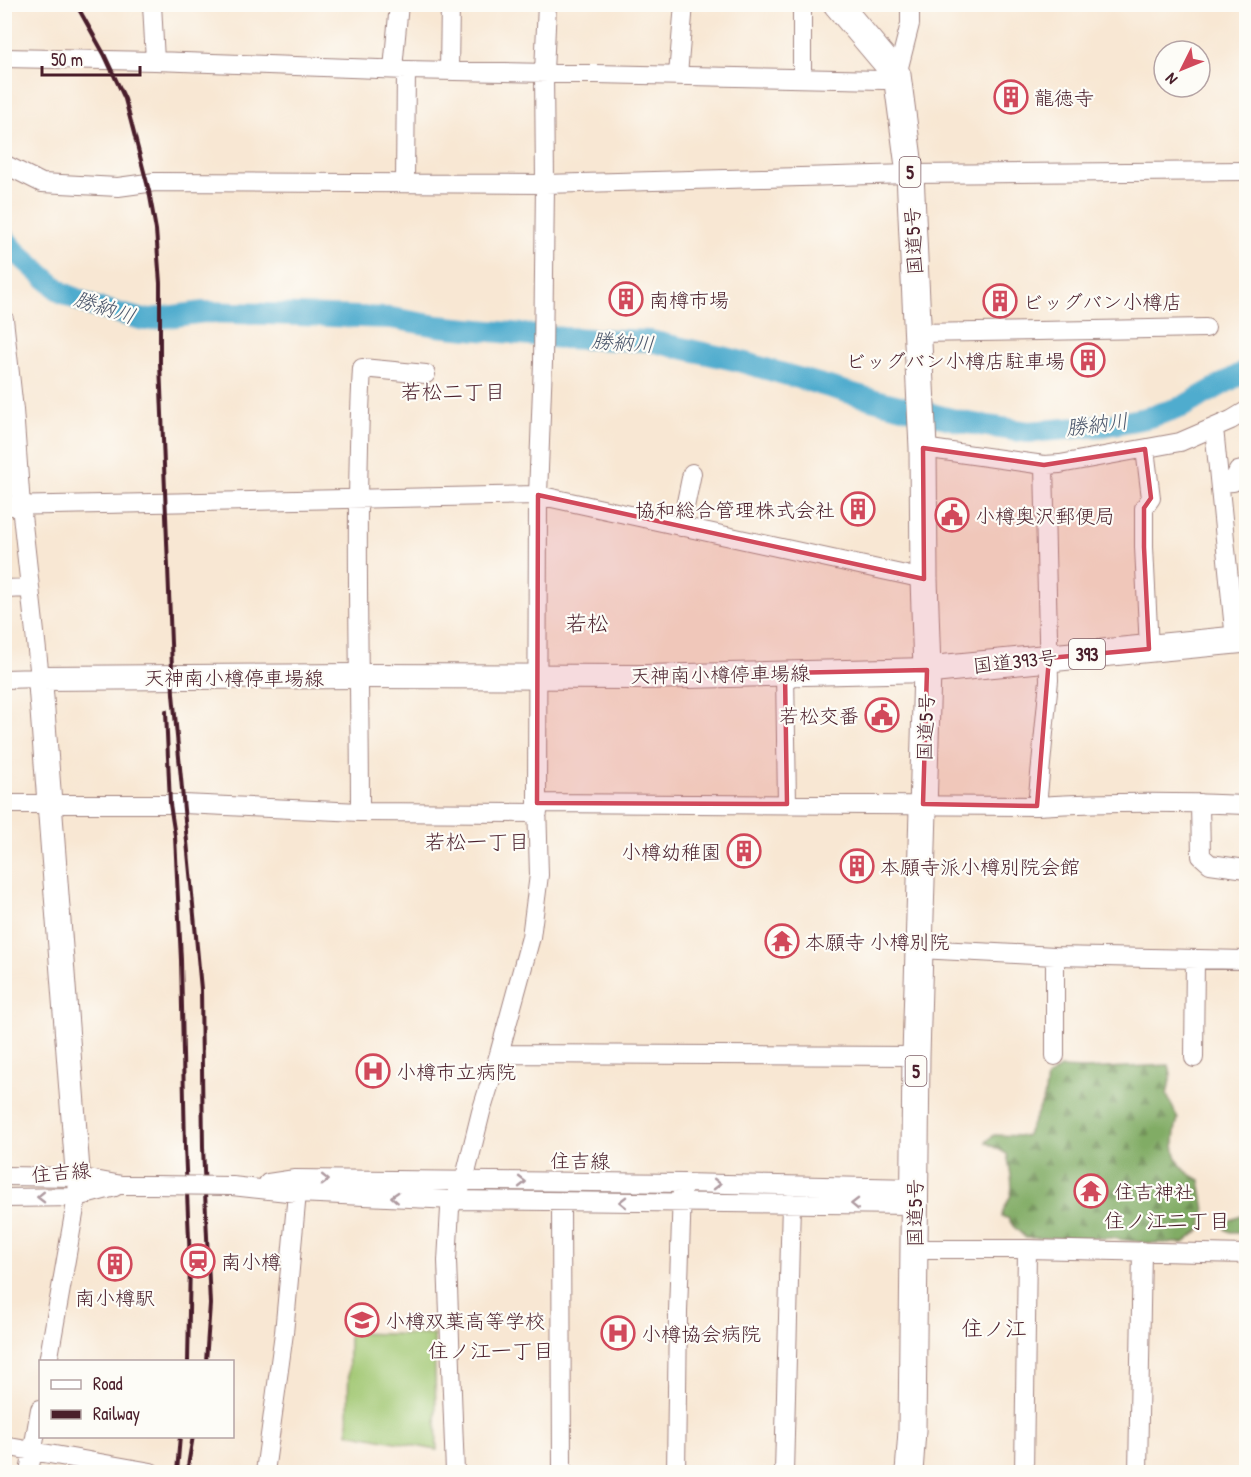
<svg xmlns="http://www.w3.org/2000/svg" width="1251" height="1477" viewBox="0 0 1251 1477" font-family="'Patrick Hand','Klee One',sans-serif">
	<style>
		.forest { fill: url(#forest-firs); stroke: #666648; stroke-width: 1.5 }
		.garden { fill: #a2c873; stroke: #76744f; stroke-width: 1.5 }
		.lines { fill: none; stroke-linecap: round; stroke-linejoin: round }
		.river { stroke: #50acce; stroke-width: 22 }
		.minor-casing { stroke: #a1837f; stroke-width: 20 }
		.major-casing { stroke: #a1837f; stroke-width: 26 }
		.highway-casing { stroke: #a1837f; stroke-width: 29 }
		.minor { stroke: #fff; stroke-width: 18 }
		.major { stroke: #fff; stroke-width: 24 }
		.highway { stroke: #fff; stroke-width: 27 }
		.rail { stroke: #4a1f2b; stroke-width: 4 }
		.minor-bridge-casing { stroke: #a1837f; stroke-width: 20; stroke-linecap: butt }
		.minor-bridge { stroke: #fff; stroke-width: 18 }
		.oneway { stroke: #ae9aa0 }
		.marked { fill: #d1495b; fill-opacity: 0.2; stroke: #d1495b; stroke-width: 4.5; stroke-linejoin: round }
		.labels { text-anchor: middle; dominant-baseline: central; stroke-width: 4.5; stroke-linejoin: round; paint-order: stroke }
		.shield { fill: #fdfcf7; stroke: #806168; stroke-width: 1.5 }
		.shield-label { font-size: 18px; font-weight: bold; fill: #4a1f2b }
		.poi-label { font-size: 20px; fill: #4a1f2b; stroke: #fdfcf7; text-anchor: start }
		.street-label { font-size: 20px; fill: #4a1f2b; stroke: #fdfcf7 }
		.water-label { font-size: 21px; font-style: italic; fill: #4c576c; stroke: #fdfcf7 }
		.neighbourhood-label { font-size: 21px; fill: #4a1f2b; stroke: #fdfcf7 }
		.quarter-label { font-size: 22px; fill: #4a1f2b; stroke: #fdfcf7 }
	</style>
	<defs>
		<pattern id="forest-firs" width="22" height="20" patternUnits="userSpaceOnUse" patternTransform="scale(1.5)"><rect width="22" height="20" fill="#81ac65"/><path d="M5 1l3.5 6h-7zM16 11l3.5 6h-7z" fill="#6c8b53"/></pattern>
	</defs>
	<rect width="100%" height="100%" fill="#fdfcf7"/>
	<filter id="ink" filterUnits="userSpaceOnUse"><feTurbulence type="fractalNoise" baseFrequency=".0167" numOctaves="2"/><feDisplacementMap in="SourceGraphic" scale="12" xChannelSelector="R" yChannelSelector="G"/><feConvolveMatrix kernelMatrix="1 2 1 2 8 2 1 2 1" color-interpolation-filters="sRGB"/></filter>
	<filter id="wash" filterUnits="userSpaceOnUse"><feTurbulence type="fractalNoise" baseFrequency=".008" numOctaves="4" result="noise"/><feDisplacementMap in="SourceGraphic" scale="24" xChannelSelector="R" yChannelSelector="G"/><feGaussianBlur stdDeviation="1.35" result="paint"/><feColorMatrix in="noise" values="0 0 0 0 0 0 0 0 0 0 0 0 0 0 0 0 0 1.4 0 .05"/><feComposite in="paint" operator="in"/></filter>
	<g filter="url(#wash)">
		<rect width="100%" height="100%" fill="#f8e7d3"/>
		<path class="forest" d="M 1169,1065 L 1171,1075 L 1167,1095 L 1178,1119 C 1173,1135 1171,1156 1184,1169 C 1188,1174 1195,1177 1200,1180 L 1205,1211 L 1201,1229 L 1184,1243 L 1148,1243 L 1110,1238 L 1026,1238 L 1013,1226 L 1008,1218 L 1002,1217 C 1002,1208 1009,1202 1011,1194 C 1014,1182 1009,1166 1007,1154 L 986,1142 L 994,1135 L 1026,1136 L 1044,1099 L 1047,1078 L 1060,1068 L 1085,1069 Z
			M 1246,1214 L 1246,1232 L 1230,1232 L 1225,1229 L 1225,1222 Z"/>
		<path class="garden" d="M 349,1333 L 434,1335 L 437,1450 L 348,1433 Z"/>
		<g class="lines">
			<path class="river" d="M 4,238 L 16,252 L 61,292 L 92,306 L 144,320 L 204,312 L 391,318 L 437,326 L 563,338 L 650,341 L 735,360 L 871,399 L 967,423 L 1028,432 L 1103,426 L 1146,418 L 1182,407 L 1246,371"/>
		</g>
	</g>
	<g filter="url(#ink)">
		<g class="lines">
			<g class="minor-casing">
				<path id="minor" d="M 152,4 L 155,61
					M 802,4 L 802,78
					M 4,58 L 155,61 L 406,70 L 883,80 L 897,75 L 910,24 L 910,4
					M 393,69 L 399,4
					M 449,70 L 450,4
					M 678,75 L 684,4
					M 4,164 L 42,183 L 118,187 L 155,182 L 545,184 L 910,174 L 1246,171
					M 405,182 L 406,70
					M 4,319 L 14,410 L 21,506 L 40,678 L 4,679
					M 917,333 L 1206,328
					M 1214,428 L 1235,640
					M 923,448 L 1044,465 L 1060,464 L 1180,442 L 1231,420 L 1246,411
					M 1145,449 L 1151,498 L 1144,508 L 1144,547 L 1149,649
					M 1220,483 L 1233,482 L 1238,471 L 1246,469
					M 4,506 L 538,495 L 924,579
					M 681,527 L 692,473
					M 4,589 L 29,588
					M 785,673 L 787,804
					M 537,803 L 1037,806 C 1107,802 1177,802 1246,805
					M 1200,803 L 1201,856 L 1210,864 L 1246,869
					M 4,804 L 183,804 L 360,812 L 538,813
					M 1037,806 L 1049,680 L 1044,465
					M 360,812 C 360,664 354,516 362,368 L 426,374
					M 919,949 L 1055,956 L 1246,960
					M 499,1054 L 916,1056
					M 1055,1056 L 1055,956
					M 1194,1058 L 1195,959
					M 4,1176 L 78,1177 L 122,1185 L 153,1185
					M 268,1183 L 295,1179 L 683,1183 L 914,1188
					M 232,1186 L 297,1193 L 454,1200 L 913,1205
					M 4,1198 L 77,1197 L 115,1187
					M 561,1201 L 562,1472
					M 914,1249 L 1027,1249 L 1246,1254
					M 48,1362 L 77,1197 L 78,1177
					M 4,1446 L 151,1472
					M 29,1472 L 40,1409
					M 265,1472 L 284,1333 L 297,1193
					M 455,1472 L 447,1261 L 450,1209 L 464,1181 L 481,1112 L 499,1054 L 531,937 L 539,875 L 537,803 L 538,495 L 543,362 L 545,184 L 544,72 L 547,4
					M 676,1472 L 678,1312 L 682,1191
					M 784,1472 L 791,1203
					M 1024,1472 L 1027,1249
					M 1138,1472 L 1142,1251"/>
			</g>
			<g class="major-casing">
				<path id="major" d="M 78,1177 L 40,678 L 360,676 L 646,677 L 927,670"/>
			</g>
			<g class="highway-casing">
				<path id="highway" d="M 837,4 L 897,75 L 910,174 L 923,448 L 924,579 L 927,670 L 916,1056 L 912,1431 L 909,1472
					M 927,670 L 1246,639"/>
			</g>
			<use href="#minor" class="minor"/>
			<use href="#major" class="major"/>
			<use href="#highway" class="highway"/>
			<path class="rail" d="M 76,4 L 104,54 L 125,99 L 149,191 L 156,230 L 160,283 L 160,363 L 173,694 L 201,989 L 203,1147 L 210,1304 L 206,1362
				M 166,711 L 170,804 L 175,836 L 181,960 L 185,1147 L 190,1262 L 188,1362
				M 177,1472 L 180,1436
				M 187,1472 L 193,1436"/>
			<g class="minor-bridge-casing">
				<path id="minor-bridge" d="M 153,1185 L 232,1186"/>
			</g>
			<use href="#minor-bridge" class="minor-bridge"/>
		</g>
		<defs><path id="oneway-chevron" d="M-2-3.5L2.5 0L-2 3.5" fill="none" stroke-width="1.6" stroke-linecap="round" stroke-linejoin="round" transform="scale(1.5)"/></defs>
		<g class="oneway">
			<use href="#oneway-chevron" transform="translate(325 1180) rotate(1)"/>
			<use href="#oneway-chevron" transform="translate(522 1182)"/>
			<use href="#oneway-chevron" transform="translate(717 1184) rotate(1)"/>
			<use href="#oneway-chevron" transform="translate(41 1197) rotate(179)"/>
			<use href="#oneway-chevron" transform="translate(395 1197) rotate(-177)"/>
			<use href="#oneway-chevron" transform="translate(623 1202) rotate(-179)"/>
			<use href="#oneway-chevron" transform="translate(855 1204) rotate(-179)"/>
		</g>
	</g>
	<path class="marked" d="M 923,448 L 1044,465 L 1145,449 L 1151,498 L 1144,508 L 1144,547 L 1149,649 L 1049,658 L 1037,806 L 923,804 L 927,670 L 785,673 L 787,804 L 537,803 L 538,495 L 924,579 Z"/>
	<defs>
		<g id="building-ring" transform="scale(1.725)"><circle r="9.5" fill="#fdfcf7" stroke="#d1495b" stroke-width="1.5"/><path d="M-4-6H4V6H1V3H-1V6H-4ZM-2.5-4.3h1.7v1.8h-1.7ZM.8-4.3h1.7v1.8H.8ZM-2.5-1h1.7V.8h-1.7ZM.8-1h1.7V.8H.8Z" fill="#d1495b"/></g>
		<g id="civic-ring" transform="scale(1.725)"><circle r="9.5" fill="#fdfcf7" stroke="#d1495b" stroke-width="1.5"/><path d="M-.6-6.5H3V-4.5H.6V-3L4-1V1h2V6H-6V1h2V-1L-.6-3ZM-1.2 2.5V6h2.4V2.5Z" fill="#d1495b"/></g>
		<g id="temple-ring" transform="scale(1.725)"><circle r="9.5" fill="#fdfcf7" stroke="#d1495b" stroke-width="1.5"/><path d="M0-6L5-2H3V0L6.5 2.5H4V6H1.5V3h-3V6H-4V2.5H-6.5L-3 0V-2H-5Z" fill="#d1495b"/></g>
		<g id="hospital-ring" transform="scale(1.725)"><circle r="9.5" fill="#fdfcf7" stroke="#d1495b" stroke-width="1.5"/><path d="M-5-5h3v3.5h4V-5h3V5h-3V1.5h-4V5h-3Z" fill="#d1495b"/></g>
		<g id="station-ring" transform="scale(1.725)"><circle r="9.5" fill="#fdfcf7" stroke="#d1495b" stroke-width="1.5"/><path d="M-3-6H3Q5-6 5-4V2Q5 4 3 4L4.5 6H3L1.5 4h-3L-3 6H-4.5L-3 4Q-5 4-5 2V-4Q-5-6-3-6ZM-3.5-4v3h7v-3ZM-3.5 1v1.5H-2V1ZM2 1v1.5H3.5V1Z" fill="#d1495b"/></g>
		<g id="school-ring" transform="scale(1.725)"><circle r="9.5" fill="#fdfcf7" stroke="#d1495b" stroke-width="1.5"/><path d="M0-5L7-2L0 1L-7-2ZM-4 1L0 2.5L4 1V4Q0 6-4 4Z" fill="#d1495b"/></g>
	</defs>
	<g fill-rule="evenodd">
		<use href="#building-ring" x="1011" y="97"/>
		<use href="#building-ring" x="626" y="299"/>
		<use href="#building-ring" x="1000" y="301"/>
		<use href="#building-ring" x="1088" y="360"/>
		<use href="#building-ring" x="858" y="509"/>
		<use href="#civic-ring" x="952" y="515"/>
		<use href="#civic-ring" x="882" y="715"/>
		<use href="#building-ring" x="744" y="851"/>
		<use href="#building-ring" x="857" y="866"/>
		<use href="#temple-ring" x="782" y="941"/>
		<use href="#hospital-ring" x="373" y="1071"/>
		<use href="#temple-ring" x="1091" y="1191"/>
		<use href="#station-ring" x="198" y="1261"/>
		<use href="#building-ring" x="115" y="1264"/>
		<use href="#school-ring" x="362" y="1320"/>
		<use href="#hospital-ring" x="618" y="1333"/>
	</g>
	<g class="labels">
		<g class="shield">
			<rect x="899.5" y="157" width="21" height="30" rx="4.5"/>
			<rect x="1069" y="639" width="36" height="30" rx="4.5"/>
			<rect x="905.5" y="1056" width="21" height="30" rx="4.5"/>
		</g>
		<g class="shield-label">
			<text x="910" y="172">5</text>
			<text x="1087" y="654">393</text>
			<text x="916" y="1071">5</text>
		</g>
		<g class="poi-label">
			<text x="1034" y="97">龍徳寺</text>
			<text x="649" y="299">南樽市場</text>
			<text x="1023" y="301">ビッグバン小樽店</text>
			<text x="1065" y="360" text-anchor="end">ビッグバン小樽店駐車場</text>
			<text x="835" y="509" text-anchor="end">協和総合管理株式会社</text>
			<text x="975" y="515">小樽奥沢郵便局</text>
			<text x="859" y="715" text-anchor="end">若松交番</text>
			<text x="721" y="851" text-anchor="end">小樽幼稚園</text>
			<text x="880" y="866">本願寺派小樽別院会館</text>
			<text x="805" y="941">本願寺 小樽別院</text>
			<text x="396" y="1071">小樽市立病院</text>
			<text x="1114" y="1191">住吉神社</text>
			<text x="221" y="1261">南小樽</text>
			<text x="115" y="1297" text-anchor="middle">南小樽駅</text>
			<text x="385" y="1320">小樽双葉高等学校</text>
			<text x="641" y="1333">小樽協会病院</text>
		</g>
		<g class="street-label">
			<text transform="translate(913 241) rotate(-93)">国道5号</text>
			<text transform="translate(1015 661) rotate(-6)">国道393号</text>
			<text transform="translate(720 674) rotate(-1)">天神南小樽停車場線</text>
			<text x="234" y="677">天神南小樽停車場線</text>
			<text transform="translate(925 727) rotate(-88)">国道5号</text>
			<text x="580" y="1160">住吉線</text>
			<text transform="translate(61 1172) rotate(-5)">住吉線</text>
			<text transform="translate(914 1213) rotate(-90)">国道5号</text>
		</g>
		<g class="water-label">
			<text transform="translate(105 307) rotate(18)">勝納川</text>
			<text transform="translate(623 342) rotate(4)">勝納川</text>
			<text transform="translate(1097 424) rotate(-7)">勝納川</text>
		</g>
		<g class="neighbourhood-label">
			<text x="453" y="391">若松二丁目</text>
			<text x="477" y="841">若松一丁目</text>
			<text x="1167" y="1220">住ノ江二丁目</text>
			<text x="491" y="1350">住ノ江一丁目</text>
		</g>
		<g class="quarter-label">
			<text x="587" y="623">若松</text>
			<text x="994" y="1328">住ノ江</text>
		</g>
	</g>
	<rect width="1251" height="1477" fill="none" stroke="#fdfcf7" stroke-width="24"/>
	<rect x="39" y="1360" width="195" height="78" fill="#fdfcf7" stroke="#b5a4a5" stroke-width="1.5"/>
	<rect x="51" y="1380" width="30" height="9" fill="#ffffff" stroke="#b5a4a5" stroke-width="1.5"/>
	<text x="93" y="1390" font-size="18" fill="#4a1f2b">Road</text>
	<rect x="51" y="1410" width="30" height="9" fill="#4a1f2b" stroke="#b5a4a5" stroke-width="1.5"/>
	<text x="93" y="1420" font-size="18" fill="#4a1f2b">Railway</text>
	<g transform="translate(1182 69) rotate(227)"><circle r="28" fill="#fdfcf7" stroke="#b5a4a5" stroke-width="1.5"/>
	<path d="M0-4.5L10 22L0 15L-10 22Z" fill="#d1495b"/>
	<text y="-9" font-size="16" font-weight="bold" text-anchor="middle" fill="#4a1f2b">N</text>
	</g>
	<path d="M42 66v9h98v-9" fill="none" stroke="#4a1f2b" stroke-width="3"/>
	<text x="51" y="66" font-size="18" fill="#4a1f2b" stroke="#fdfcf7" stroke-width="4.5" paint-order="stroke">50 m</text>
</svg>
